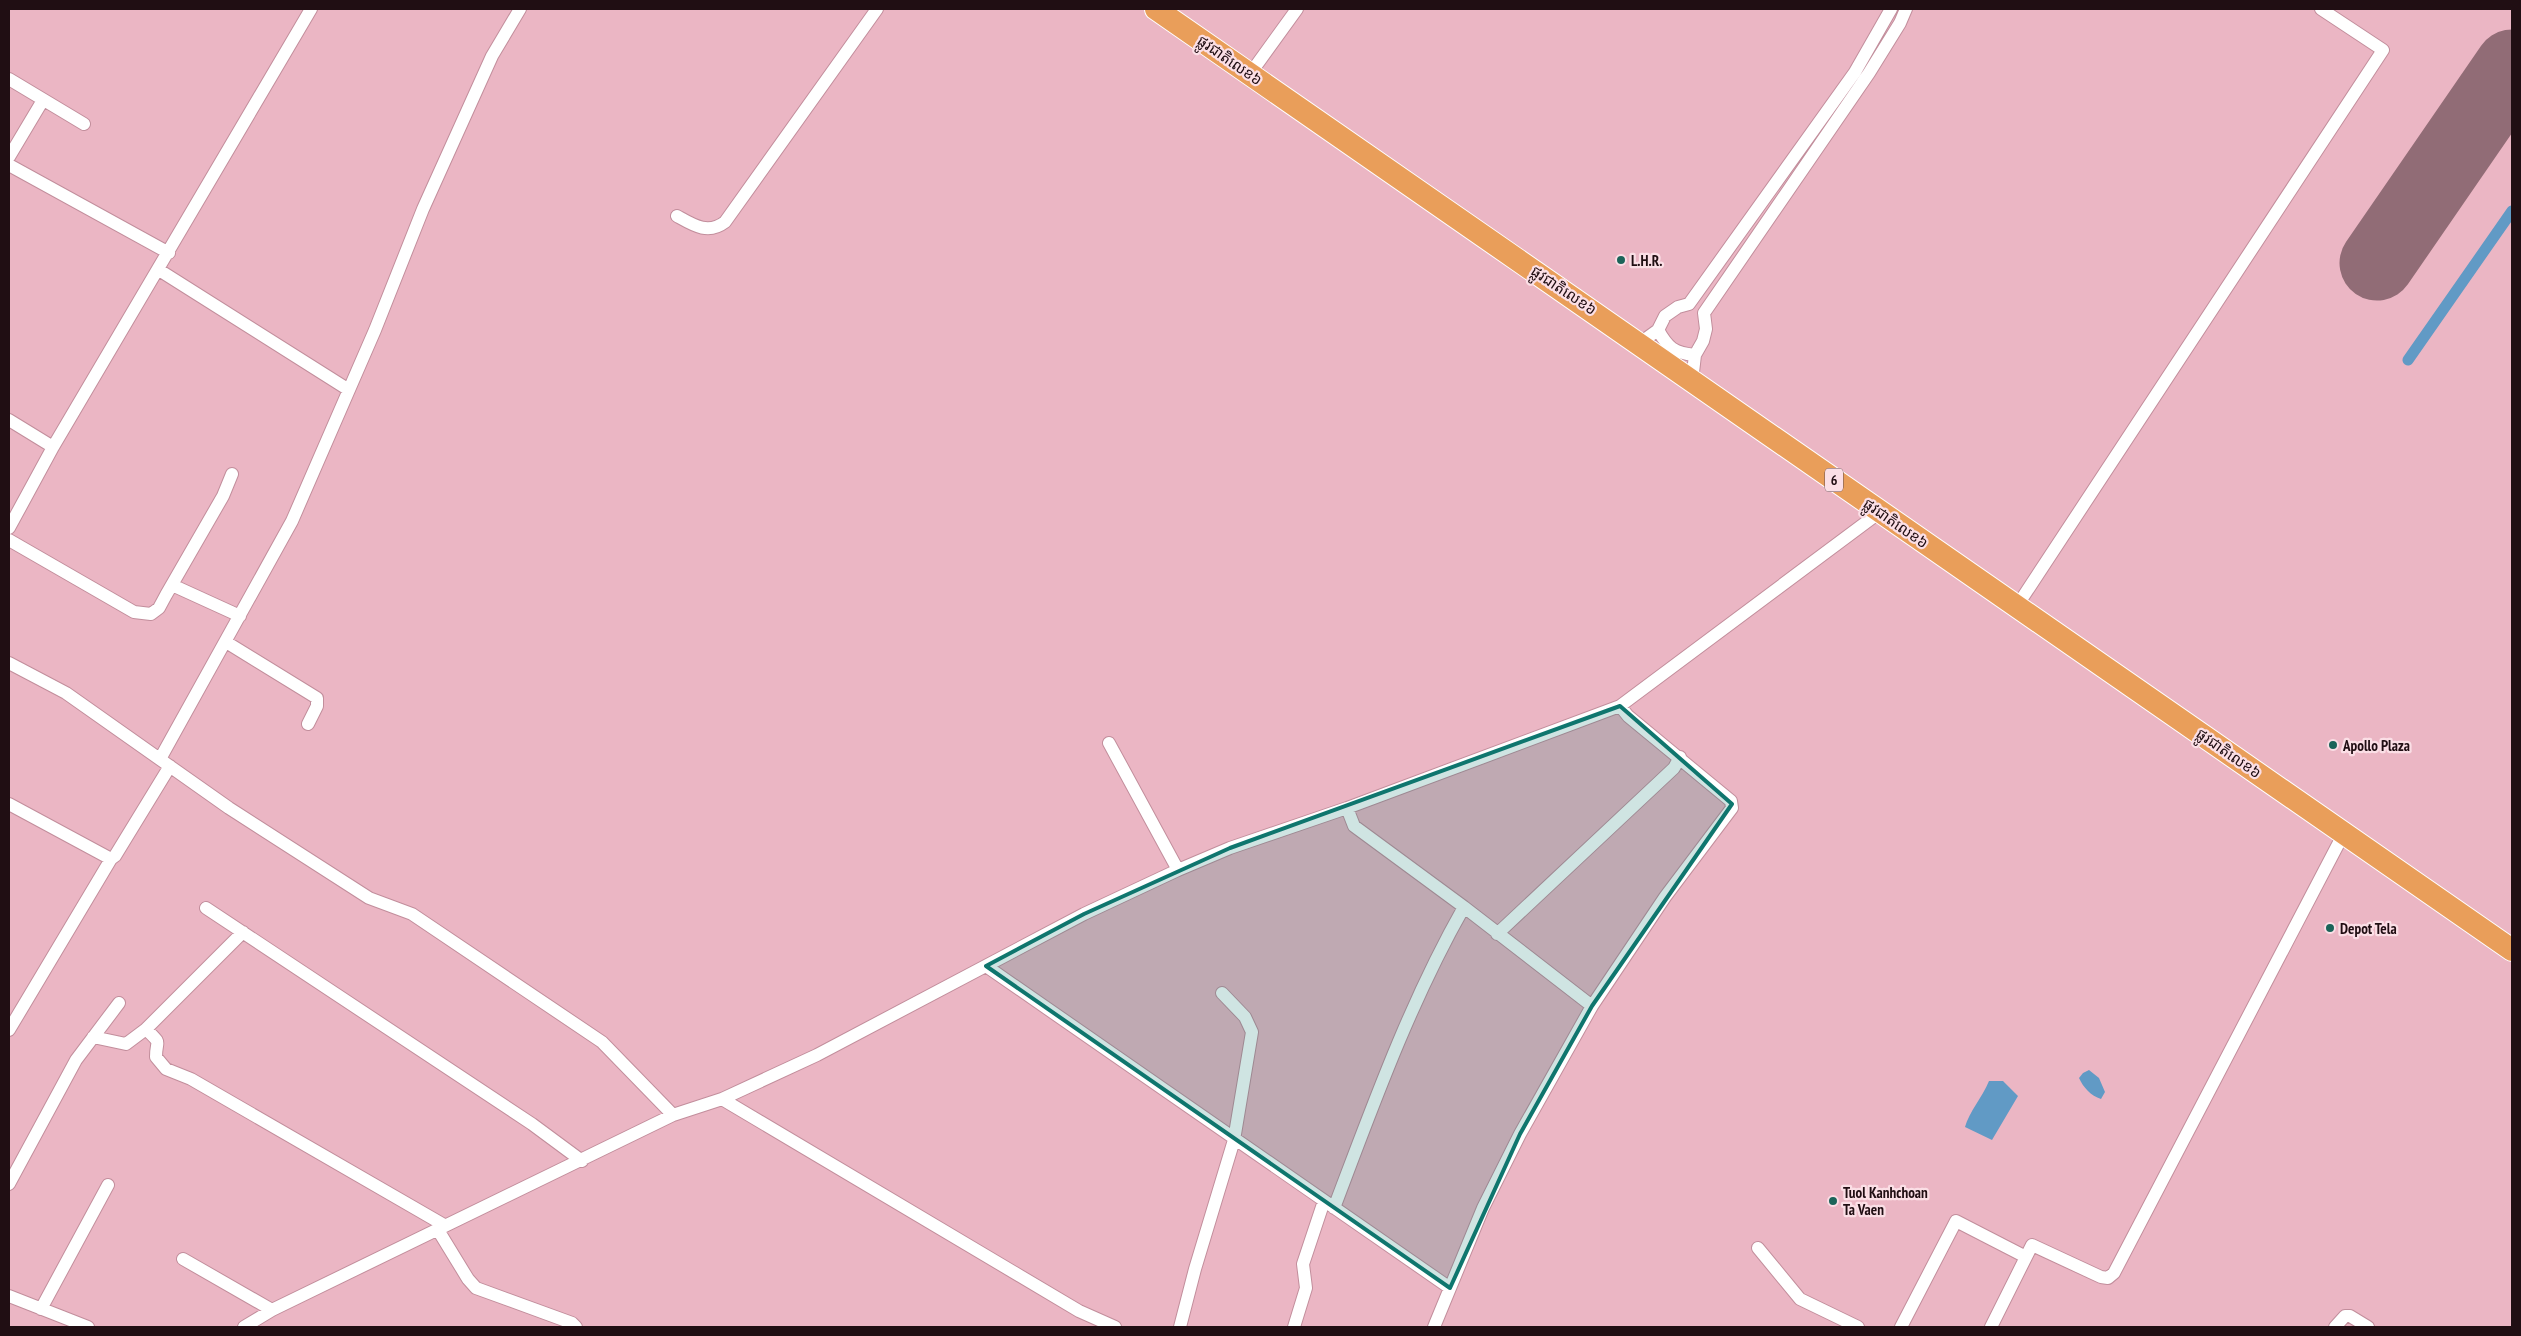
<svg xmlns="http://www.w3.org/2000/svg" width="2521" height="1336" viewBox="0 0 2521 1336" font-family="'PT Sans Narrow','Noto Sans Khmer',sans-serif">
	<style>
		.water { fill: #619ac5 }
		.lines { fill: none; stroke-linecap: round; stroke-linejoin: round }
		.canal { stroke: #619ac5; stroke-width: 11 }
		.runway { stroke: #916c76; stroke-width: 75 }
		.street-casing { stroke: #c28e9c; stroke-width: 14 }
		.highway-casing { stroke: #fff; stroke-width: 24 }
		.street { stroke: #fff; stroke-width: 12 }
		.highway { stroke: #e99e5a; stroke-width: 22 }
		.marked { fill: #0f766e; fill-opacity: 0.2; stroke: #0f766e; stroke-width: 4; stroke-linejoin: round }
		.poi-dot { fill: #1b6459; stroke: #fbdfe6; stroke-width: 2 }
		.labels { text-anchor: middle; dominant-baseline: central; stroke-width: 4.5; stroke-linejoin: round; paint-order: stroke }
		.shield { fill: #fbdfe6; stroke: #624d52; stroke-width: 1 }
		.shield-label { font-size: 14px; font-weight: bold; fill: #200e13 }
		.street-label { font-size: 15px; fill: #200e13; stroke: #fbdfe6 }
		.poi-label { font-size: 15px; font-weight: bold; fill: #200e13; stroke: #fbdfe6; text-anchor: start }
	</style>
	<rect width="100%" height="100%" fill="#ebb6c4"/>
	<path class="water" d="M 2089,1070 L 2099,1078 L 2105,1092 L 2101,1099 C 2091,1096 2083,1087 2079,1078 L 2083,1073 Z
		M 1989,1081 L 2003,1081 L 2018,1096 L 1992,1140 L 1965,1127 C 1969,1112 1982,1098 1989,1081 Z"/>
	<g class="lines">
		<path class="canal" d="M 2408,360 L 2512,211"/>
		<path class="runway" d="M 2377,263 L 2512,67"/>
		<g class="street-casing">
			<path id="street" d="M 1250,74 L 1297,9
				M 9,79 L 84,124
				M 9,157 L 43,100
				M 9,165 L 169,253
				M 677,216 C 693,225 708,235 725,222 L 877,9
				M 159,270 L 349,390
				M 1658,330 C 1668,348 1674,353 1695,355
				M 1640,343 L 1658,330 L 1665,316 L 1678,307 L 1689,304 L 1855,72 L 1891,9
				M 1692,381 L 1695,355 L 1703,341 L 1706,329 L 1704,313 L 1869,73 L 1900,23 L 1906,9
				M 9,420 L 53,447
				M 9,528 L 53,447 L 311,9
				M 9,540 L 134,612 L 151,614 L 159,608 L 166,595 L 223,496 L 232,474
				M 172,585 L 240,616
				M 2017,606 L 2383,50 L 2321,9
				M 226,642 L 317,698 L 317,706 L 308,724
				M 9,663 L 66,693 L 229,808 L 369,898 L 412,914 L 602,1042 L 673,1115
				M 1109,743 L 1178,870
				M 160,759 L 292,521 L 375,330 L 423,209 L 492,56 L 520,9
				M 9,804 L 111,859 L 115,856 L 170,766
				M 1347,808 L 1354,826 L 1464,907 L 1592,1006
				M 206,908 L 532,1124 L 582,1161
				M 1497,934 L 1674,768 L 1680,757
				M 986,966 L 1450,1288
				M 146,1029 L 243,932
				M 9,1030 L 111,859
				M 93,1037 L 126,1044 L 146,1029 C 163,1046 156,1038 156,1057 L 166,1069 L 191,1079 L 444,1225
				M 722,1099 L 1079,1311 L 1115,1327
				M 9,1184 L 76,1060 L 119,1003
				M 1334,1208 C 1373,1105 1410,1002 1464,907
				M 438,1230 L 468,1279 L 476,1288 L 572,1323 L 576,1327
				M 1758,1248 L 1800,1299 L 1858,1327
				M 183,1259 L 272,1310
				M 9,1296 L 88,1327
				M 41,1309 L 108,1185
				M 244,1327 L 272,1310 L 673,1115 L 722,1099 L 817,1055 L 1084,914 L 1178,870 L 1230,848 L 1347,808 L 1620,706 L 1880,512
				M 1180,1327 L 1195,1269 L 1234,1140 L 1252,1032 L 1245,1017 L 1222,993
				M 1294,1327 L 1306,1288 L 1303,1264 L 1324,1201
				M 1434,1327 L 1483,1208 L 1520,1134 L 1592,1006 L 1665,897 L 1732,808 L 1731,801 L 1628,716 L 1620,706
				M 1901,1327 L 1956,1221 L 2026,1257 L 2032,1245 L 2101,1277 L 2108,1278 L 2114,1273 L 2344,833
				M 1991,1327 L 2026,1257
				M 2335,1327 L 2345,1316 L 2350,1316 L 2368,1327"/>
		</g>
		<g class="highway-casing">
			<path id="highway" d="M 1156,9 L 2512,950"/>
		</g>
		<use href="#street" class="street"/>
		<use href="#highway" class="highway"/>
	</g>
	<path class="marked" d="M 1620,706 L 1732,804 L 1592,1006 L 1520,1134 L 1450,1288 L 986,966 L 1084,914 L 1230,848 Z"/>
	<g class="poi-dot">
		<circle cx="1621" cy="260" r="5"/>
		<circle cx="2333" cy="745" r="5"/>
		<circle cx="2330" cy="928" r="5"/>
		<circle cx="1833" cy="1201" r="5"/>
	</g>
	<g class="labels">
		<rect class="shield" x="1825" y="468.5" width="18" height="23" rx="4"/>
		<g class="shield-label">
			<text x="1834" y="480">6</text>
		</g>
		<g class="street-label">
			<text transform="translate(1230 60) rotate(35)">ផ្លូវជាតិលេខ៦</text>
			<text transform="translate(1564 290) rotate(34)">ផ្លូវជាតិលេខ៦</text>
			<text transform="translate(1896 523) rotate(35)">ផ្លូវជាតិលេខ៦</text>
			<text transform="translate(2229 753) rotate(35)">ផ្លូវជាតិលេខ៦</text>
		</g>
		<g class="poi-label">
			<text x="1631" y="260">L.H.R.</text>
			<text x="2343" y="745">Apollo Plaza</text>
			<text x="2340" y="928">Depot Tela</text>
			<text x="1843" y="1192">Tuol Kanhchoan<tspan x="1843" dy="17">Ta Vaen</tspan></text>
		</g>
	</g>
	<rect width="2521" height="1336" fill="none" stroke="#200e13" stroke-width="20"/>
</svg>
